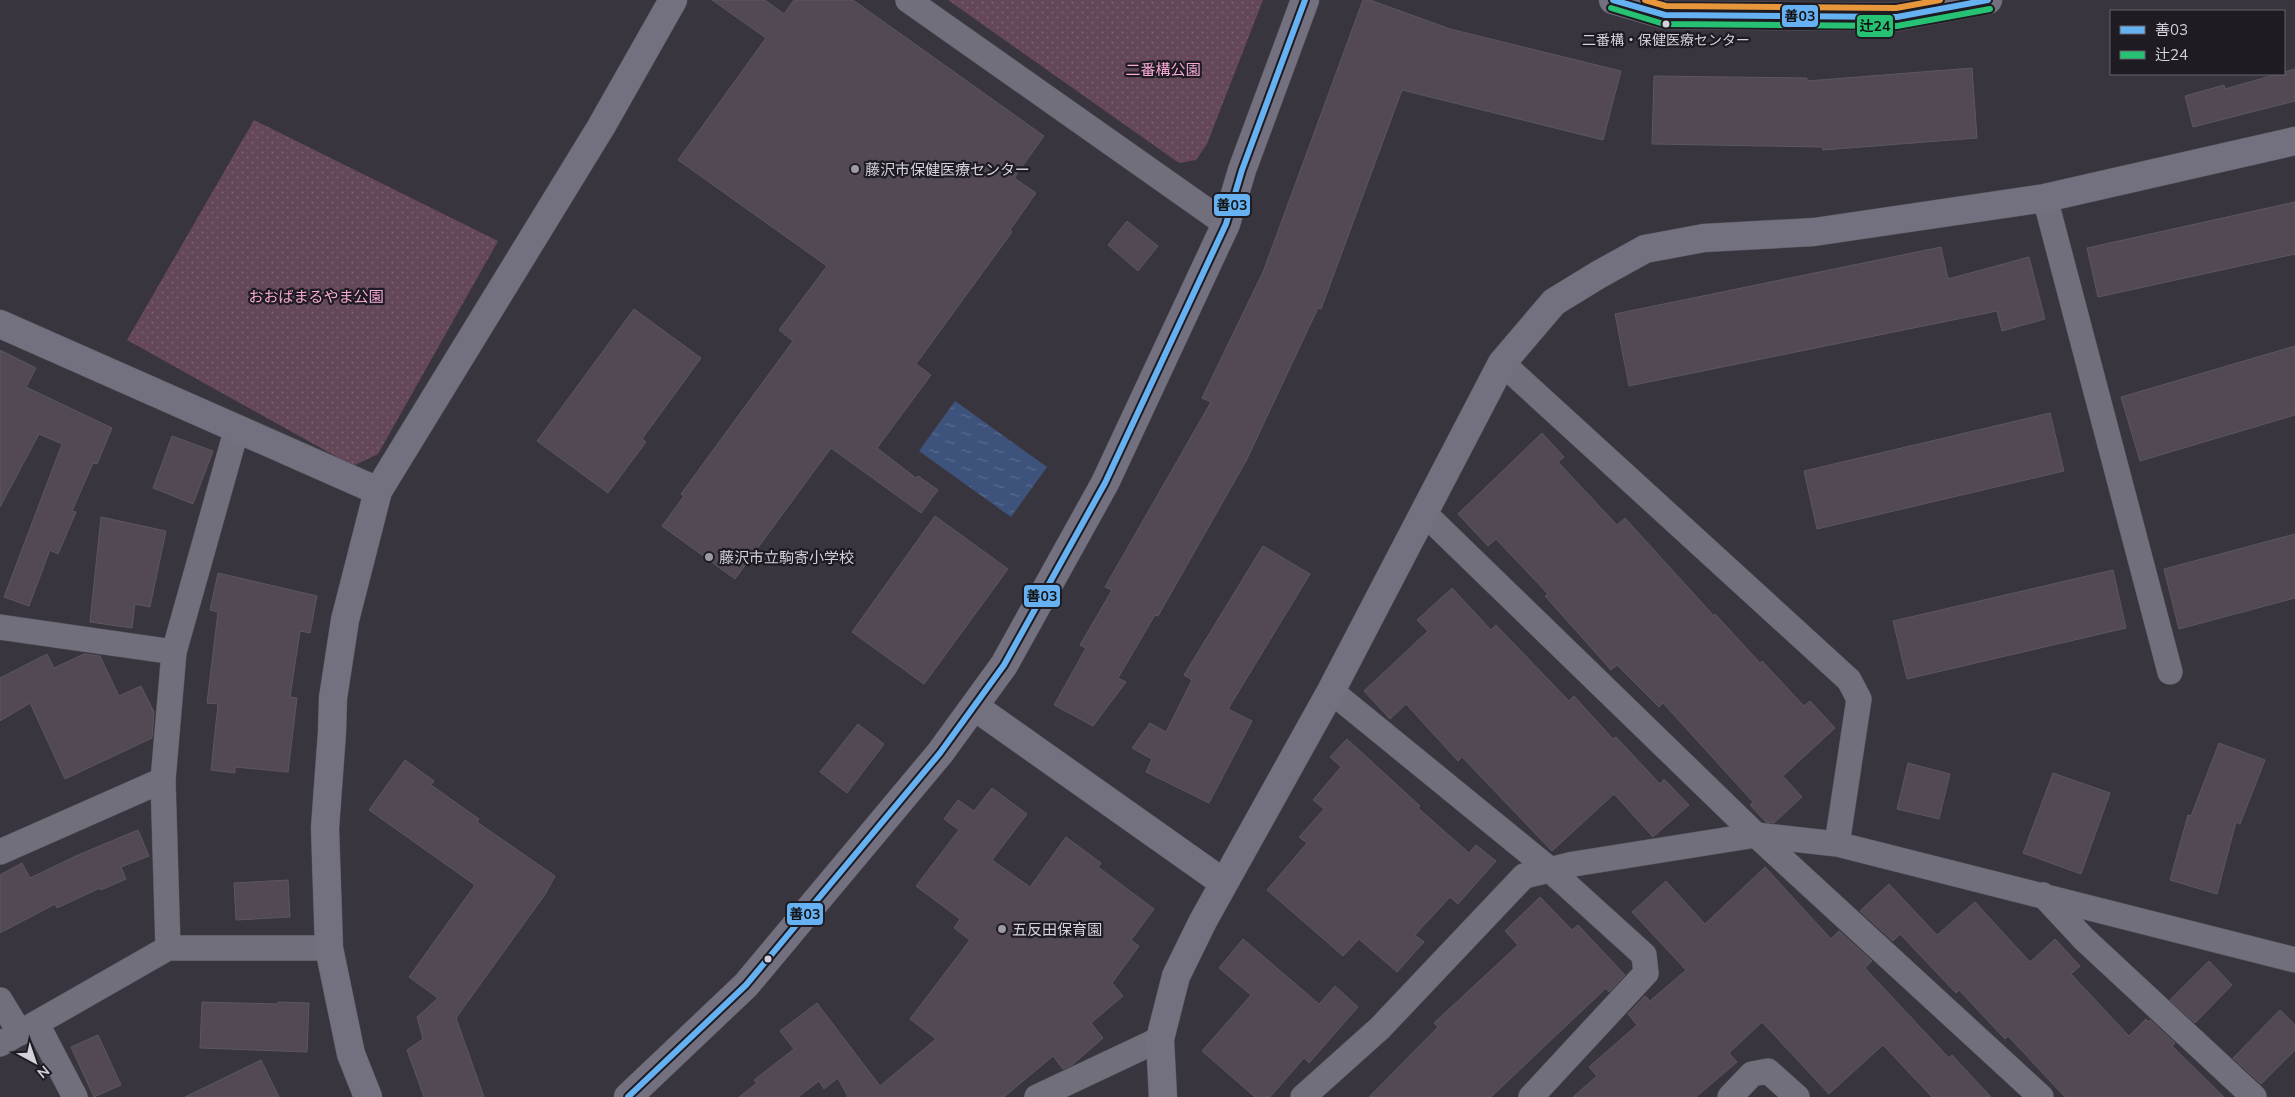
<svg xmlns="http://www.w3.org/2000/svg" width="2295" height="1097" viewBox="0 0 2295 1097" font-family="Mulish,'Noto Sans JP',sans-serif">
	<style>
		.park { fill: url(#park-dots) }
		.water { fill: url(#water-ripples) }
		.building { fill: #524954; stroke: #5c575f }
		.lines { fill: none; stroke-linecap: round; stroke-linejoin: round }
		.street-casing { stroke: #55525a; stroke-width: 26 }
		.secondary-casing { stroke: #55525a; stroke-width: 29 }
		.street { stroke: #706f7b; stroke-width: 25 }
		.secondary { stroke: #73717f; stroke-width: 28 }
		.bus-1-casing { stroke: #1e1b22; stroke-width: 10 }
		.bus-2-casing { stroke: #1e1b22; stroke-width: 10 }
		.bus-3-casing { stroke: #1e1b22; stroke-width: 10 }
		.bus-1 { stroke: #66b1f2; stroke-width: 6 }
		.bus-2 { stroke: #26c172; stroke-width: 6 }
		.bus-3 { stroke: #e8963c; stroke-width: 6 }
		.bus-dot { fill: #d5d1dc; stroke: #1e1b22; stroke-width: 2 }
		.poi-dot { fill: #9e9aa5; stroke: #1e1b22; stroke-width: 2 }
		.labels { text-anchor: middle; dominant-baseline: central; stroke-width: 4.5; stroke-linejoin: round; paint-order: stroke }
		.bus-label { font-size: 14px; fill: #d5d1dc; stroke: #1e1b22 }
		.park-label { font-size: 15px; fill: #f9aad6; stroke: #1e1b22 }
		.poi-label { font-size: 15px; fill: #d5d1dc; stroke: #1e1b22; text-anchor: start }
		.line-badge { stroke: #1e1b22; stroke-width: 2 }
		.pale-badge-label { font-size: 14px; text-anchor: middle; font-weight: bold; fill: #111 }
	</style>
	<defs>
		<pattern id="park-dots" width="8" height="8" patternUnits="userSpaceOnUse" patternTransform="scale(1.25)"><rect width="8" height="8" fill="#644758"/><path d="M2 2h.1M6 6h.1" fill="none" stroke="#79606f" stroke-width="1.8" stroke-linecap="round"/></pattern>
		<pattern id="water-ripples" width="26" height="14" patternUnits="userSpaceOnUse" patternTransform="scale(1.25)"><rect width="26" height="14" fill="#3e537c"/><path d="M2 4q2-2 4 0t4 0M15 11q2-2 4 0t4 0" fill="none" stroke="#596b8e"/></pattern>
	</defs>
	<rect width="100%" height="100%" fill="#39353e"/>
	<path class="park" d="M 948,0 L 1263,0 L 1207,144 L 1196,160 L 1179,163 Z
		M 254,120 L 498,241 L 378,454 L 353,466 L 127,340 Z"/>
	<path class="water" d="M 955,401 L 1047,467 L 1011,517 L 919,451 Z"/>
	<path class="building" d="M 712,0 L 765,0 L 784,14 L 794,0 L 853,0 L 1044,136 L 1014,178 L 1036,193 L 1010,230 L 1012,232 L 916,364 L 931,375 L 877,448 L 916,478 L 918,476 L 938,490 L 921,513 L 831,448 L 735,579 L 662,526 L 684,496 L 681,494 L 793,341 L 779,330 L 827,266 L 678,160 L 766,38 Z
		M 1363,0 L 1370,0 L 1450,29 L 1621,71 L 1603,140 L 1402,90 L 1321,309 L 1318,308 L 1246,461 L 1158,616 L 1155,615 L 1118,678 L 1126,682 L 1093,726 L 1054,705 L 1086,648 L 1080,645 L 1112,590 L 1105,587 L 1211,402 L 1202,398 L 1263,272 Z
		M 1972,68 L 1977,138 L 1823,150 L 1822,147 L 1652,144 L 1654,76 L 1807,78 L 1807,81 Z
		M 2295,69 L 2295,101 L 2193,127 L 2185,96 L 2224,85 L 2225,89 Z
		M 2295,202 L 2295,254 L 2098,297 L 2087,248 Z
		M 1127,221 L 1158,246 L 1138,271 L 1108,245 Z
		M 1941,247 L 1948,279 L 2029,257 L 2045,319 L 2002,331 L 1997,311 L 1629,386 L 1615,314 Z
		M 634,309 L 701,358 L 642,439 L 646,442 L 608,493 L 537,441 Z
		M 2295,346 L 2295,415 L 2140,461 L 2121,397 Z
		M 0,350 L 36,368 L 26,387 L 112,428 L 97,464 L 93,463 L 72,511 L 76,512 L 58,554 L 50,550 L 29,606 L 4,597 L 62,444 L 39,434 L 0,507 Z
		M 2050,413 L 2064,471 L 1817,529 L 1804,471 Z
		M 1542,433 L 1564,457 L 1558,462 L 1617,525 L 1625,518 L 1714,616 L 1715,614 L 1760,663 L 1762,661 L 1804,706 L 1810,701 L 1835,728 L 1783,776 L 1802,797 L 1774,823 L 1766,822 L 1750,805 L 1753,802 L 1663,703 L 1659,707 L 1617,665 L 1611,670 L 1545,596 L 1548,594 L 1496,539 L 1488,546 L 1458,514 Z
		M 172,436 L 213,451 L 193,504 L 153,488 Z
		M 935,516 L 1008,569 L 924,684 L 852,632 Z
		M 101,517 L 166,531 L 150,607 L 135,604 L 132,628 L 90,622 Z
		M 2295,534 L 2295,598 L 2179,629 L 2164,569 Z
		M 1263,546 L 1310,574 L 1228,709 L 1252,721 L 1209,803 L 1146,772 L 1152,759 L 1132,748 L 1150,723 L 1166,732 L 1192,680 L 1184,675 Z
		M 2113,570 L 2126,628 L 1907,679 L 1893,621 Z
		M 218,573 L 317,596 L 310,633 L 300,631 L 290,697 L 297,698 L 288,772 L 235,767 L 235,773 L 211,770 L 218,704 L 207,703 L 218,612 L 210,610 Z
		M 1452,588 L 1491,630 L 1496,625 L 1569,701 L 1574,696 L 1613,739 L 1616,737 L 1660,784 L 1664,779 L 1689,805 L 1653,837 L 1614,794 L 1552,851 L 1462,757 L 1458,761 L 1406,704 L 1390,719 L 1364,691 L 1428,631 L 1417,620 Z
		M 47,654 L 54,668 L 84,654 L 100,656 L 119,696 L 141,686 L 154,712 L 152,738 L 65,779 L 30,703 L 0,721 L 0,678 Z
		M 858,724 L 884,744 L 847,793 L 820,772 Z
		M 1347,739 L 1420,806 L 1418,808 L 1469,853 L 1476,845 L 1496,861 L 1458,904 L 1450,897 L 1415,935 L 1424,942 L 1397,972 L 1359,939 L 1343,956 L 1267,890 L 1307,843 L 1299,837 L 1324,809 L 1313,800 L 1341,767 L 1330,757 Z
		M 2219,743 L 2265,760 L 2240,824 L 2236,822 L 2217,894 L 2170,880 L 2188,815 L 2191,816 Z
		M 405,760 L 434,781 L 431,785 L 479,819 L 477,822 L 555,876 L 546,893 L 456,1018 L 484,1097 L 424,1097 L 407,1050 L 423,1039 L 417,1017 L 438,998 L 409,977 L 475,885 L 369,810 Z
		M 1908,763 L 1950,774 L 1939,819 L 1897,809 Z
		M 2053,773 L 2110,793 L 2081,874 L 2023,853 Z
		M 992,788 L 1027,814 L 992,860 L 1030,887 L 1066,837 L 1101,863 L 1098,867 L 1154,909 L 1131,940 L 1139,946 L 1112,983 L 1123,996 L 1091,1023 L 1103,1038 L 1072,1065 L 1063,1069 L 1053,1056 L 1004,1097 L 848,1097 L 838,1078 L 824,1089 L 819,1081 L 798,1097 L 739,1097 L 757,1083 L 754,1080 L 794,1049 L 780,1031 L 817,1003 L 880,1086 L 936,1039 L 910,1019 L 970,940 L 954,928 L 960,919 L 916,886 L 959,830 L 944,819 L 958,800 L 974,811 Z
		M 138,830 L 149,856 L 121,867 L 126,879 L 101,890 L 100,888 L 57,908 L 55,904 L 0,933 L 0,875 L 22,863 L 30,878 L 78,855 Z
		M 1765,867 L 1831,939 L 1839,931 L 1872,961 L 1865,968 L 1949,1058 L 1952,1055 L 1991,1097 L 1932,1097 L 1883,1045 L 1829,1094 L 1762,1022 L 1729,1053 L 1737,1062 L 1696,1097 L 1573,1097 L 1597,1076 L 1589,1067 L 1637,1025 L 1628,1014 L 1645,996 L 1650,1001 L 1686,970 L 1632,912 L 1666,881 L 1705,924 Z
		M 288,880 L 290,917 L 236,920 L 234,883 Z
		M 1889,884 L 1937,935 L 1975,902 L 2030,962 L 2055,939 L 2080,966 L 2071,974 L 2129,1036 L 2146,1019 L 2148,1022 L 2150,1020 L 2175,1043 L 2172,1046 L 2224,1097 L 2065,1097 L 2008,1036 L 2005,1039 L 1959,990 L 1956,993 L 1900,934 L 1893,941 L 1860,911 Z
		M 1540,897 L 1572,930 L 1578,925 L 1625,975 L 1609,992 L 1606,988 L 1491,1097 L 1369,1097 L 1438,1027 L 1434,1023 L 1518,945 L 1505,931 Z
		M 1243,939 L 1319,1004 L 1335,986 L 1358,1007 L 1309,1063 L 1304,1058 L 1270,1097 L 1255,1097 L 1202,1051 L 1251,995 L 1219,968 Z
		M 2209,961 L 2232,985 L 2195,1023 L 2170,1000 Z
		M 202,1002 L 277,1004 L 278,1002 L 309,1003 L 307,1052 L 200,1048 Z
		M 2280,1010 L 2295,1025 L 2295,1050 L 2261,1084 L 2233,1058 Z
		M 98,1035 L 121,1085 L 94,1097 L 71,1047 Z
		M 261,1060 L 279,1097 L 185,1097 Z"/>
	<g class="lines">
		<g class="street-casing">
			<path id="street" d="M 908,0 L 1226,224
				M 2045,198 L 2170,672
				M 1502,363 L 1849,680 L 1859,699 L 1837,844
				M 1423,512 L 1756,835 L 2041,1097
				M 0,627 L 174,652
				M 1331,691 L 1548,868 L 1644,955 L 1646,973 L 1531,1097
				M 0,852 L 163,780
				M 2043,895 L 2084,939 L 2254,1097
				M 168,948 L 163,780 L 174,652 L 237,428
				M 0,1000 L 20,1033
				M 37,1024 L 75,1097
				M 0,1044 L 168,948 L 329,948
				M 1037,1097 L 1160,1039
				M 1303,1097 L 1380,1028 L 1524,876 L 1574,864 L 1756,835 L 1837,844 L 2295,960
				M 1730,1097 L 1752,1074 L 1768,1071 L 1797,1097"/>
		</g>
		<g class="secondary-casing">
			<path id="secondary" d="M 1613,0 L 1665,15 L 1897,17 L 1988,0
				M 0,324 L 378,491
				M 975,707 L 1224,883
				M 368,1097 L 351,1054 L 329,948 L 325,828 L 332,732 L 333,698 L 345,620 L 378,491 L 601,127 L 673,0
				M 628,1097 L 746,985 L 940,753 L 1004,665 L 1105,483 L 1226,224 L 1242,170 L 1305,0
				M 1163,1097 L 1160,1039 L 1176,976 L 1203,921 L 1331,691 L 1502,363 L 1554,302 L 1598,275 L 1645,249 L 1704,238 L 1814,232 L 2045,198 L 2295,141"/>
		</g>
		<use href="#street" class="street"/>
		<use href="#secondary" class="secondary"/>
		<g class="bus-1-casing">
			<path id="bus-1" d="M 1613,0 L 1665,15 L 1897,17 L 1988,0
				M 628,1097 L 746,985 L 940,753 L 1004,665 L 1105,483 L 1226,224 L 1242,170 L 1305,0"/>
		</g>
		<g class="bus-2-casing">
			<path id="bus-2" d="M 1611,8 L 1664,24 L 1897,26 L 1990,9"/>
		</g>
		<g class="bus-3-casing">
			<path id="bus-3" d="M 1645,0 L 1666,6 L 1896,8 L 1940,0"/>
		</g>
		<use href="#bus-1" class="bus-1"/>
		<use href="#bus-2" class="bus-2"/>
		<use href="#bus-3" class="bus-3"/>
	</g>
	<g class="bus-dot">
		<circle cx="1666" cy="24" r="4.5"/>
		<circle cx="768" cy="959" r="4.5"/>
	</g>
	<g class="poi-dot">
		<circle cx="855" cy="169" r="5"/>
		<circle cx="709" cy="557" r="5"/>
		<circle cx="1002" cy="929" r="5"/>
	</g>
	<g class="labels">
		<g class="bus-label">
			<text x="1666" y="40">二番構・保健医療センター</text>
		</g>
		<g class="park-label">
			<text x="1163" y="69">二番構公園</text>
			<text x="316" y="296">おおばまるやま公園</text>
		</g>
		<g class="poi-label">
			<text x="865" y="169">藤沢市保健医療センター</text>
			<text x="719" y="557">藤沢市立駒寄小学校</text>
			<text x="1012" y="929">五反田保育園</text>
		</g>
	</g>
	<g class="line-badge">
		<rect x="1781" y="4" width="38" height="24" rx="5" fill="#66b1f2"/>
		<rect x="1856" y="14" width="38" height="24" rx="5" fill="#26c172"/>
		<rect x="1213" y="193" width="38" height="24" rx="5" fill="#66b1f2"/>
		<rect x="1023" y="584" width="38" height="24" rx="5" fill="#66b1f2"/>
		<rect x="786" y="902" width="38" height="24" rx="5" fill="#66b1f2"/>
	</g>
	<g class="pale-badge-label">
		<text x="1800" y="21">善03</text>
		<text x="1875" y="31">辻24</text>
		<text x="1232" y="210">善03</text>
		<text x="1042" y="601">善03</text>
		<text x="805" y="919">善03</text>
	</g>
	<rect x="2110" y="10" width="175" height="65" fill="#1e1b22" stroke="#67646c"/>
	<rect x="2120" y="26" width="25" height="8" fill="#66b1f2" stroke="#67646c"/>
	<text x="2155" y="35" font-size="15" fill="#d5d1dc">善03</text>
	<rect x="2120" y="51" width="25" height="8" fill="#26c172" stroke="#67646c"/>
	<text x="2155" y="60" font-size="15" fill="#d5d1dc">辻24</text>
	<g transform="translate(35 1062) rotate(140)" stroke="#1e1b22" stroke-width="4" paint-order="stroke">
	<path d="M0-4L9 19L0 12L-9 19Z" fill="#d5d1dc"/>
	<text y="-8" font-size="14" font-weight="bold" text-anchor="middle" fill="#d5d1dc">N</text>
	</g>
</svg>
